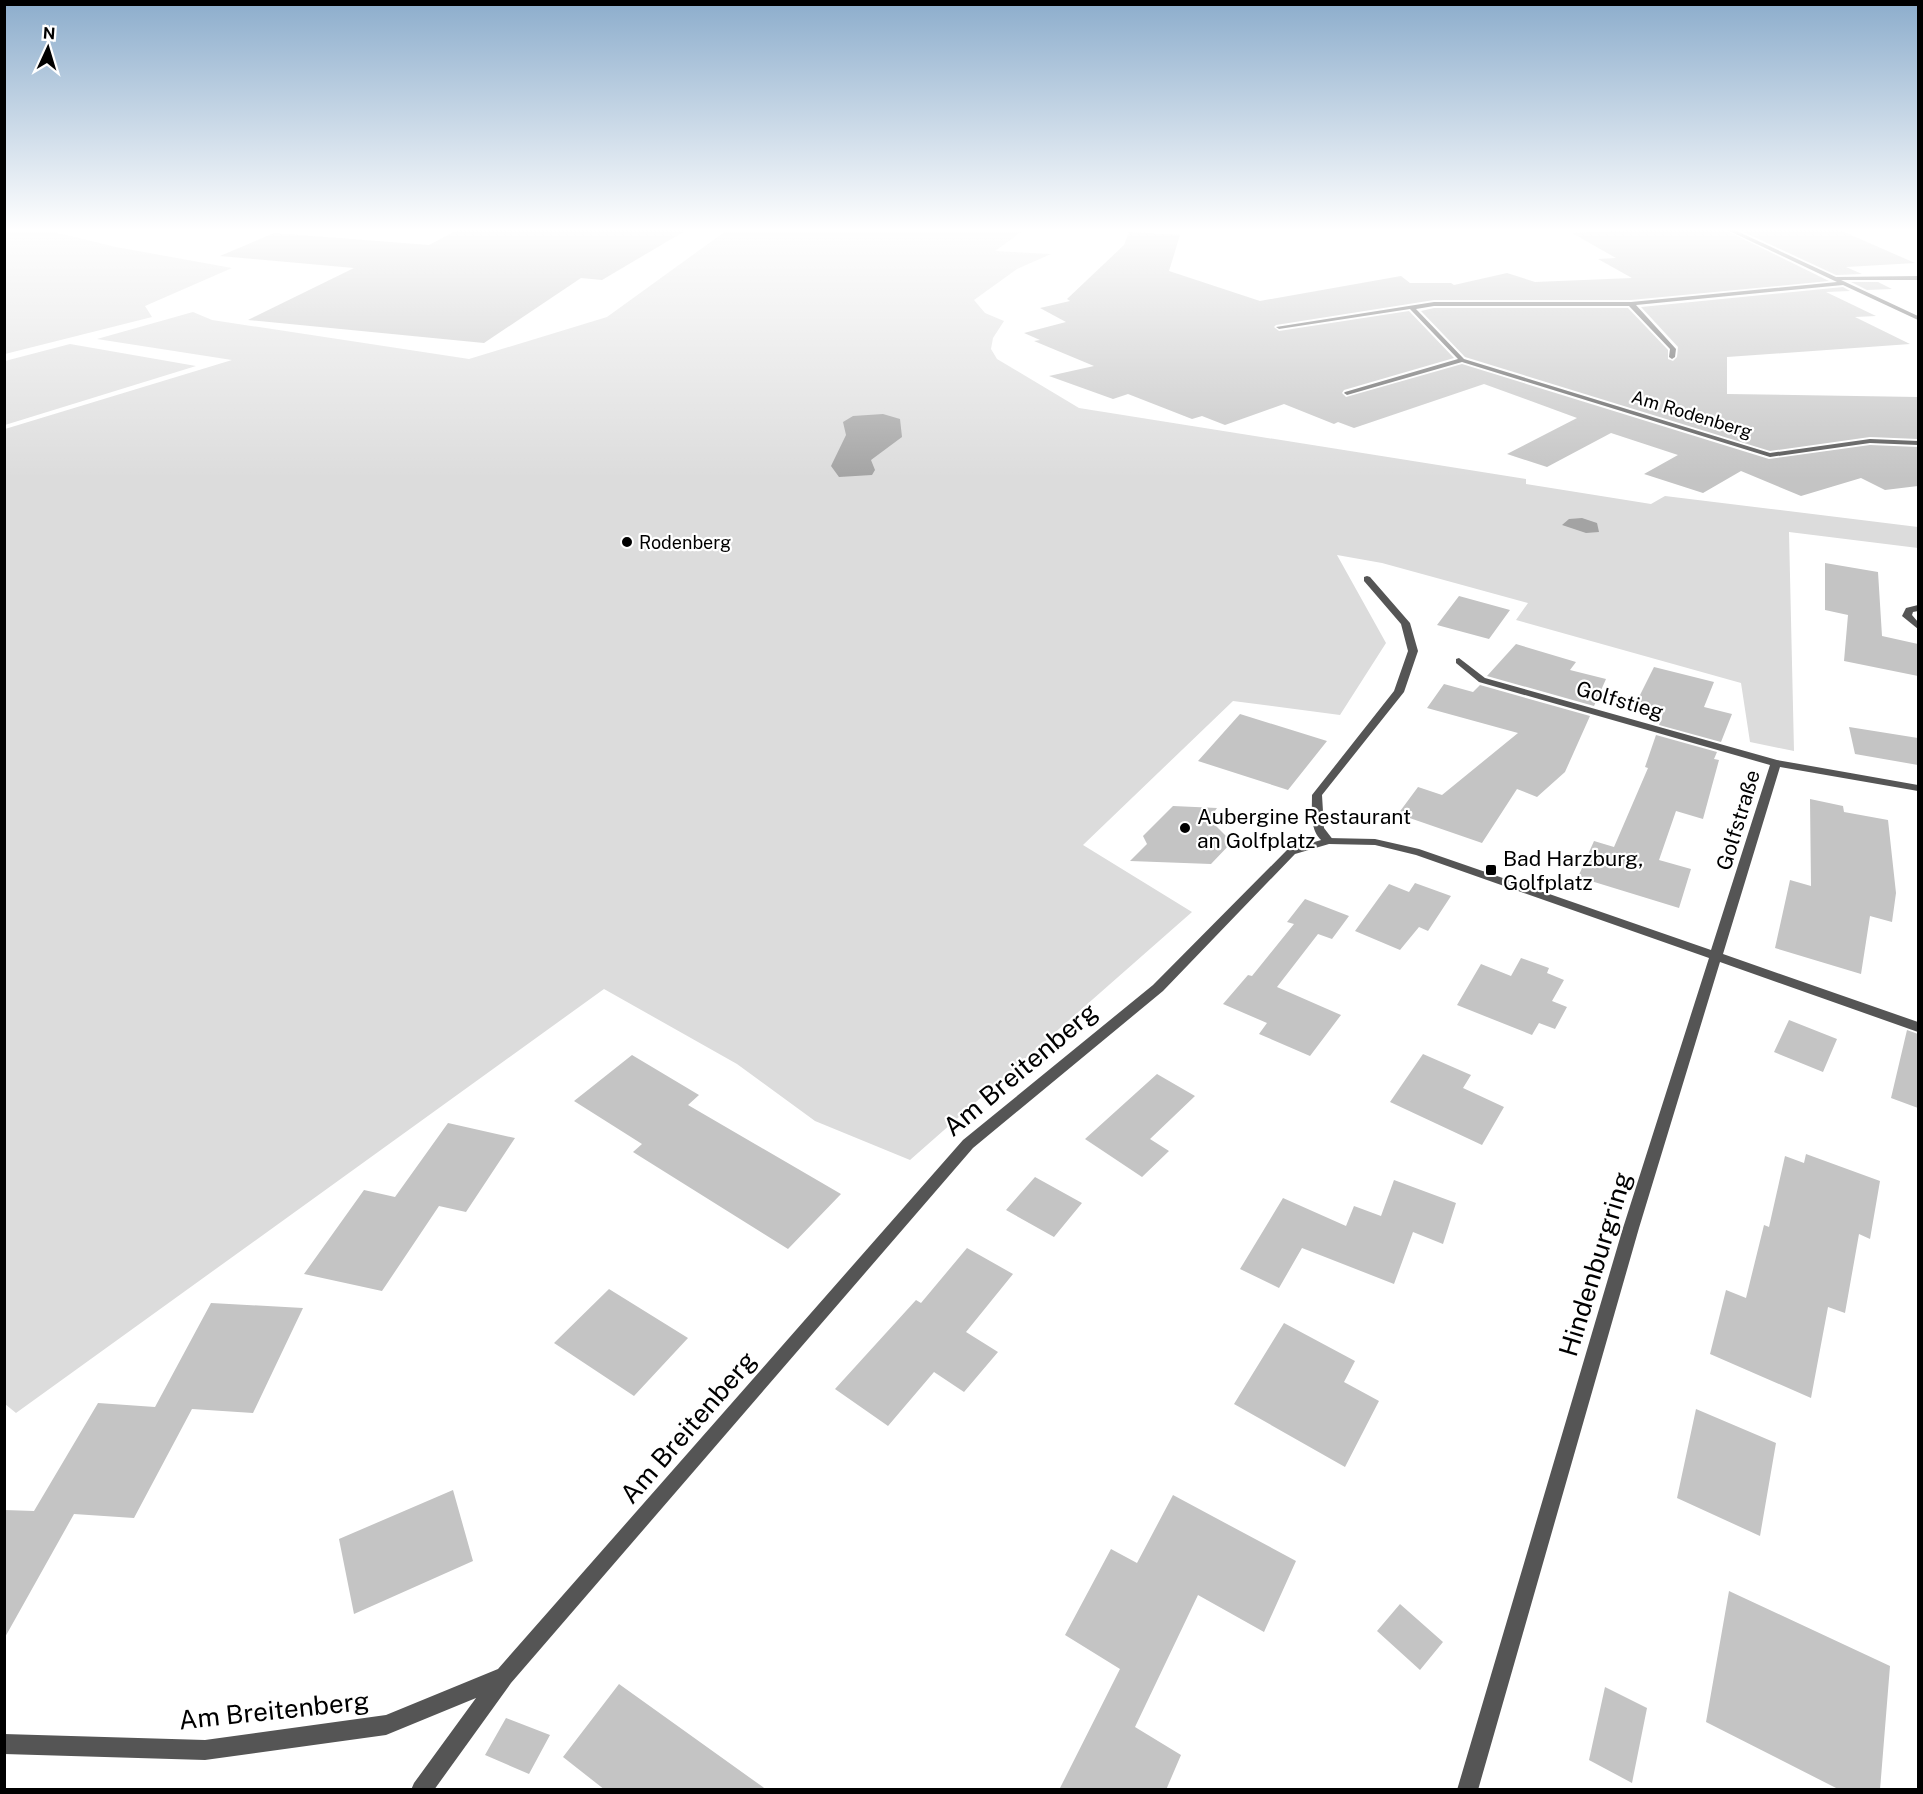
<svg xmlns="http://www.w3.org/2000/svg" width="1923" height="1794" viewBox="0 0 1923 1794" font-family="'Public Sans',sans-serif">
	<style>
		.green { fill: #dcdcdc }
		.water { fill: #a3a3a3 }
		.building { fill: #c4c4c4 }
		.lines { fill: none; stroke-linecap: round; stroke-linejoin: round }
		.lane { fill: #555; fill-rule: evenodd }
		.street { fill: #555; fill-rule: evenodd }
		.poi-dot { fill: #000; stroke: #fff; stroke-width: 2 }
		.labels { text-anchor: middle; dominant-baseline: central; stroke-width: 4.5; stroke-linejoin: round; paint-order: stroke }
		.far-street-label { font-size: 18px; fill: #000; stroke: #fff }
		.far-poi-label { font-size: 18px; fill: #000; stroke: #fff; text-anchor: start }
		.street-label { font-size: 21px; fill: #000; stroke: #fff }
		.poi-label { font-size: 21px; fill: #000; stroke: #fff; text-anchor: start }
		.near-street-label { font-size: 26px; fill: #000; stroke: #fff }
	</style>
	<rect width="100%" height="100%" fill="#fff"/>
	<path class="green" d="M 4,228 L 37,228 L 116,247 L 232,268 L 145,306 L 152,317 L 5,354 Z
		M 730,228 L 1024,230 L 995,251 L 1051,254 L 1017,269 L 974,300 L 985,313 L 1004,321 L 993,338 L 991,349 L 997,359 L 1079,408 L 1526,479 L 1526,484 L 1651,504 L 1665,496 L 1918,527 L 1918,548 L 1789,532 L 1794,751 L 1750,742 L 1741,683 L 1516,620 L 1528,603 L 1382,563 L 1337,555 L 1386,643 L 1340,715 L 1233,701 L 1083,845 L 1192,912 L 910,1160 L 815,1121 L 737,1064 L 604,989 L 16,1413 L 5,1404 L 5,429 L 232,360 L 97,339 L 193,312 L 212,320 L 469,359 L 607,317 Z
		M 70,344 L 196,366 L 5,425 L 5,361 Z"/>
	<path class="water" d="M 883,414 L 900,419 L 902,437 L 871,460 L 875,470 L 872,475 L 839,477 L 831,466 L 846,435 L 843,422 L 853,416 Z
		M 1582,518 L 1597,523 L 1599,532 L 1586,533 L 1562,525 L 1569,519 Z"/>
	<path class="building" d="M 461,228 L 690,228 L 602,280 L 581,278 L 484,343 L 248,320 L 354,268 L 220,256 L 274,233 L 429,245 Z
		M 1666,228 L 1721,228 L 1829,281 L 1631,300 L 1434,300 L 1276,325 L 1274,327 L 1279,331 L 1409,311 L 1454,358 L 1344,390 L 1342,393 L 1346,397 L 1462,364 L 1769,459 L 1870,445 L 1918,447 L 1918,486 L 1885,490 L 1861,478 L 1801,496 L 1741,471 L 1703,493 L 1644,474 L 1678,455 L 1611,433 L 1547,467 L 1507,454 L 1577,418 L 1484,384 L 1354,428 L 1338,422 L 1334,424 L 1284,404 L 1225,425 L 1202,416 L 1192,419 L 1128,394 L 1113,399 L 1049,376 L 1094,366 L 1034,341 L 1040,340 L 1024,333 L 1066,322 L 1040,308 L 1070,301 L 1067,299 L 1124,245 L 1129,232 L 1180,235 L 1169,271 L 1260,301 L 1401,276 L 1410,283 L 1451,283 L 1454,285 L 1507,273 L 1535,282 L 1632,278 L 1598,259 L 1616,258 L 1572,233 Z
		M 1735,228 L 1835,228 L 1915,263 L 1846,267 L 1862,274 L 1836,275 Z
		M 1851,282 L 1878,282 L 1892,289 L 1867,290 Z
		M 1843,287 L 1850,291 L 1826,292 L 1876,316 L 1855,317 L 1910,344 L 1727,357 L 1727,394 L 1918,397 L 1918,439 L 1870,437 L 1770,451 L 1465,357 L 1421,311 L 1434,308 L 1628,308 L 1668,350 L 1668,359 L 1673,361 L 1677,357 L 1678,347 L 1641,307 Z
		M 1825,563 L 1878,572 L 1882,636 L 1918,644 L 1918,676 L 1844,661 L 1848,615 L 1825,610 Z
		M 1459,596 L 1510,610 L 1489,639 L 1437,625 Z
		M 1516,644 L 1576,662 L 1570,670 L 1606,679 L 1594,706 L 1487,676 Z
		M 1654,667 L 1714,682 L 1704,707 L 1732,714 L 1721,742 L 1659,725 L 1664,710 L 1636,703 Z
		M 1444,684 L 1473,692 L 1480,685 L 1590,716 L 1565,772 L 1537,797 L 1517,789 L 1482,843 L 1398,814 L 1418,787 L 1442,795 L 1518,733 L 1427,708 Z
		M 1240,714 L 1327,741 L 1288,790 L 1198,761 Z
		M 1849,727 L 1918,738 L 1918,765 L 1855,754 Z
		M 1656,735 L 1717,752 L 1714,759 L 1719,760 L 1703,819 L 1676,811 L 1659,860 L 1691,869 L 1679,908 L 1578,877 L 1594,841 L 1614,847 L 1648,768 L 1645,767 Z
		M 1810,799 L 1843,806 L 1844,812 L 1888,820 L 1896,893 L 1892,922 L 1870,916 L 1861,974 L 1775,948 L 1790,880 L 1811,886 Z
		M 1173,806 L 1217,808 L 1209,819 L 1232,842 L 1211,864 L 1130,861 L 1147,844 L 1143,836 Z
		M 1415,883 L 1451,896 L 1428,931 L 1419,927 L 1400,950 L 1355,931 L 1389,884 L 1409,892 Z
		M 1305,899 L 1349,916 L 1332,939 L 1318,934 L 1277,987 L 1341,1015 L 1310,1056 L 1259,1034 L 1267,1023 L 1223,1004 L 1248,975 L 1252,976 L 1294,924 L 1287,922 Z
		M 1521,958 L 1549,968 L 1547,973 L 1564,980 L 1552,1001 L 1567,1007 L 1555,1029 L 1539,1023 L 1532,1035 L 1457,1005 L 1481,964 L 1511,976 Z
		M 1789,1020 L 1837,1039 L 1823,1072 L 1774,1052 Z
		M 1907,1030 L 1918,1034 L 1918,1108 L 1891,1098 Z
		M 1423,1054 L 1471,1075 L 1463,1088 L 1504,1107 L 1482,1145 L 1390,1102 Z
		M 632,1055 L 699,1095 L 688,1105 L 841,1194 L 788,1249 L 633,1152 L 642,1144 L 574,1101 Z
		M 1157,1074 L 1195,1096 L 1150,1139 L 1169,1151 L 1142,1177 L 1085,1139 Z
		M 448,1123 L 515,1138 L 466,1212 L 439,1206 L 382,1291 L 304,1274 L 364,1190 L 395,1197 Z
		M 1806,1154 L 1880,1181 L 1870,1239 L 1859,1234 L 1845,1313 L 1828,1307 L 1811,1398 L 1710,1354 L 1726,1290 L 1746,1298 L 1764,1225 L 1769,1227 L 1785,1156 L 1804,1163 Z
		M 1035,1177 L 1082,1203 L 1054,1237 L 1006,1210 Z
		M 1394,1180 L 1456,1203 L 1443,1244 L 1413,1232 L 1394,1284 L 1302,1248 L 1279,1288 L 1240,1269 L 1283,1198 L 1346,1226 L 1354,1206 L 1381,1216 Z
		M 967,1248 L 1013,1274 L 966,1332 L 998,1352 L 964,1392 L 934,1372 L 888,1426 L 835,1389 L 916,1300 L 921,1303 Z
		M 609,1289 L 688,1338 L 634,1396 L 554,1343 Z
		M 211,1303 L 303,1308 L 253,1413 L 192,1409 L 134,1518 L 74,1514 L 4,1639 L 4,1510 L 34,1511 L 98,1403 L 155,1407 Z
		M 1284,1323 L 1355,1361 L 1344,1382 L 1379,1401 L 1345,1467 L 1234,1404 Z
		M 1696,1409 L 1776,1443 L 1760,1536 L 1677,1498 Z
		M 453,1490 L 473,1561 L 354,1614 L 339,1539 Z
		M 1173,1495 L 1296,1561 L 1264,1632 L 1198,1595 L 1135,1727 L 1181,1755 L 1166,1790 L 1059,1790 L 1120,1669 L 1065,1635 L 1111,1549 L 1137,1563 Z
		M 1729,1591 L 1890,1666 L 1880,1790 L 1840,1790 L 1706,1722 Z
		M 1400,1604 L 1443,1642 L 1420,1670 L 1377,1631 Z
		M 619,1684 L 767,1790 L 605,1790 L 563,1757 Z
		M 1605,1687 L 1647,1708 L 1632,1783 L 1589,1760 Z
		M 506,1718 L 550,1735 L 529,1774 L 485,1755 Z"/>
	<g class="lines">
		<path class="lane" d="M 1367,576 L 1370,577 L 1410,623 L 1418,651 L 1404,692 L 1322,795 L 1324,828 L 1334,841 L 1328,844 C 1309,837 1312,812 1312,795 L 1394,691 L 1408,651 L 1401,624 L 1364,581 L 1364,577 Z"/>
		<path class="street" d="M 1723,228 L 1730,228 L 1836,277 L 1918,276 L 1918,280 L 1841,280 L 1918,316 L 1918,320 L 1843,285 L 1636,305 L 1676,349 L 1675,357 L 1672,359 L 1669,357 L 1670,349 L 1629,306 L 1434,306 L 1416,309 L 1464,359 L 1770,453 L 1870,439 L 1918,441 L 1918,445 L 1870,443 L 1770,457 L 1462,362 L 1347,395 L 1344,393 L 1345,392 L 1458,359 L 1410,309 L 1279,329 L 1276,327 L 1434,302 L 1631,302 L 1837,282 Z
			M 1918,605 L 1918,611 L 1913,612 L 1912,615 L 1918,622 L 1918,629 L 1902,616 L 1906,608 Z
			M 1459,658 L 1485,678 L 1777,760 L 1918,785 L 1918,791 L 1780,767 L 1723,954 L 1918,1022 L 1918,1032 L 1720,962 L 1639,1228 L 1478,1790 L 1457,1790 L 1623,1228 L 1709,958 L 1416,855 L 1375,845 L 1329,844 L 1295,854 L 1163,991 L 973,1148 L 511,1683 L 434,1790 L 411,1790 L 414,1783 L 476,1698 L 386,1735 L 205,1760 L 4,1754 L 4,1734 L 205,1740 L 386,1715 L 498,1669 L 963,1140 L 1153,985 L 1287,850 L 1328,838 L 1375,839 L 1419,849 L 1711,950 L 1770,765 L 1479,682 L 1456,663 L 1456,659 Z"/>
	</g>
	<linearGradient id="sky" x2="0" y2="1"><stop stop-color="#8cadcc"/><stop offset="0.48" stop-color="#fff"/><stop offset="1" stop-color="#fff" stop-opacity="0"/></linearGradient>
	<rect width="1923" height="479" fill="url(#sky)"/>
	<g class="poi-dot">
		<circle cx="627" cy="542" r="6"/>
		<circle cx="1185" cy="828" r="6"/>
		<rect x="1485" y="864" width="12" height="12" rx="3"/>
	</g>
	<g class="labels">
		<g class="far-street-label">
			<text transform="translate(1692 414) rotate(17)">Am Rodenberg</text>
		</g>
		<g class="far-poi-label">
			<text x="639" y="542">Rodenberg</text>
		</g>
		<g class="street-label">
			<text transform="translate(1620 700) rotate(16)">Golfstieg</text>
			<text transform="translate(1738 820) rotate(-73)">Golfstraße</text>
		</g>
		<g class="poi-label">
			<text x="1197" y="816">Aubergine Restaurant<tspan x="1197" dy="24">an Golfplatz</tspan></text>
			<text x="1503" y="858">Bad Harzburg,<tspan x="1503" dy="24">Golfplatz</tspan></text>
		</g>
		<g class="near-street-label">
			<text transform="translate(1020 1069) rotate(-40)">Am Breitenberg</text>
			<text transform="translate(1595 1264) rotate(-73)">Hindenburgring</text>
			<text transform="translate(688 1427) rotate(-49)">Am Breitenberg</text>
			<text transform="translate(274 1710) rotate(-6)">Am Breitenberg</text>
		</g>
	</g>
	<rect width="1923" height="1794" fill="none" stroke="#000000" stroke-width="12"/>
	<g transform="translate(48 48) rotate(4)" stroke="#ffffff" stroke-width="4.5" paint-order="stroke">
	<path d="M0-4.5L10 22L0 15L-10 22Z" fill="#000000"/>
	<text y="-9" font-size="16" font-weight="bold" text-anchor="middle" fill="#000000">N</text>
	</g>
</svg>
